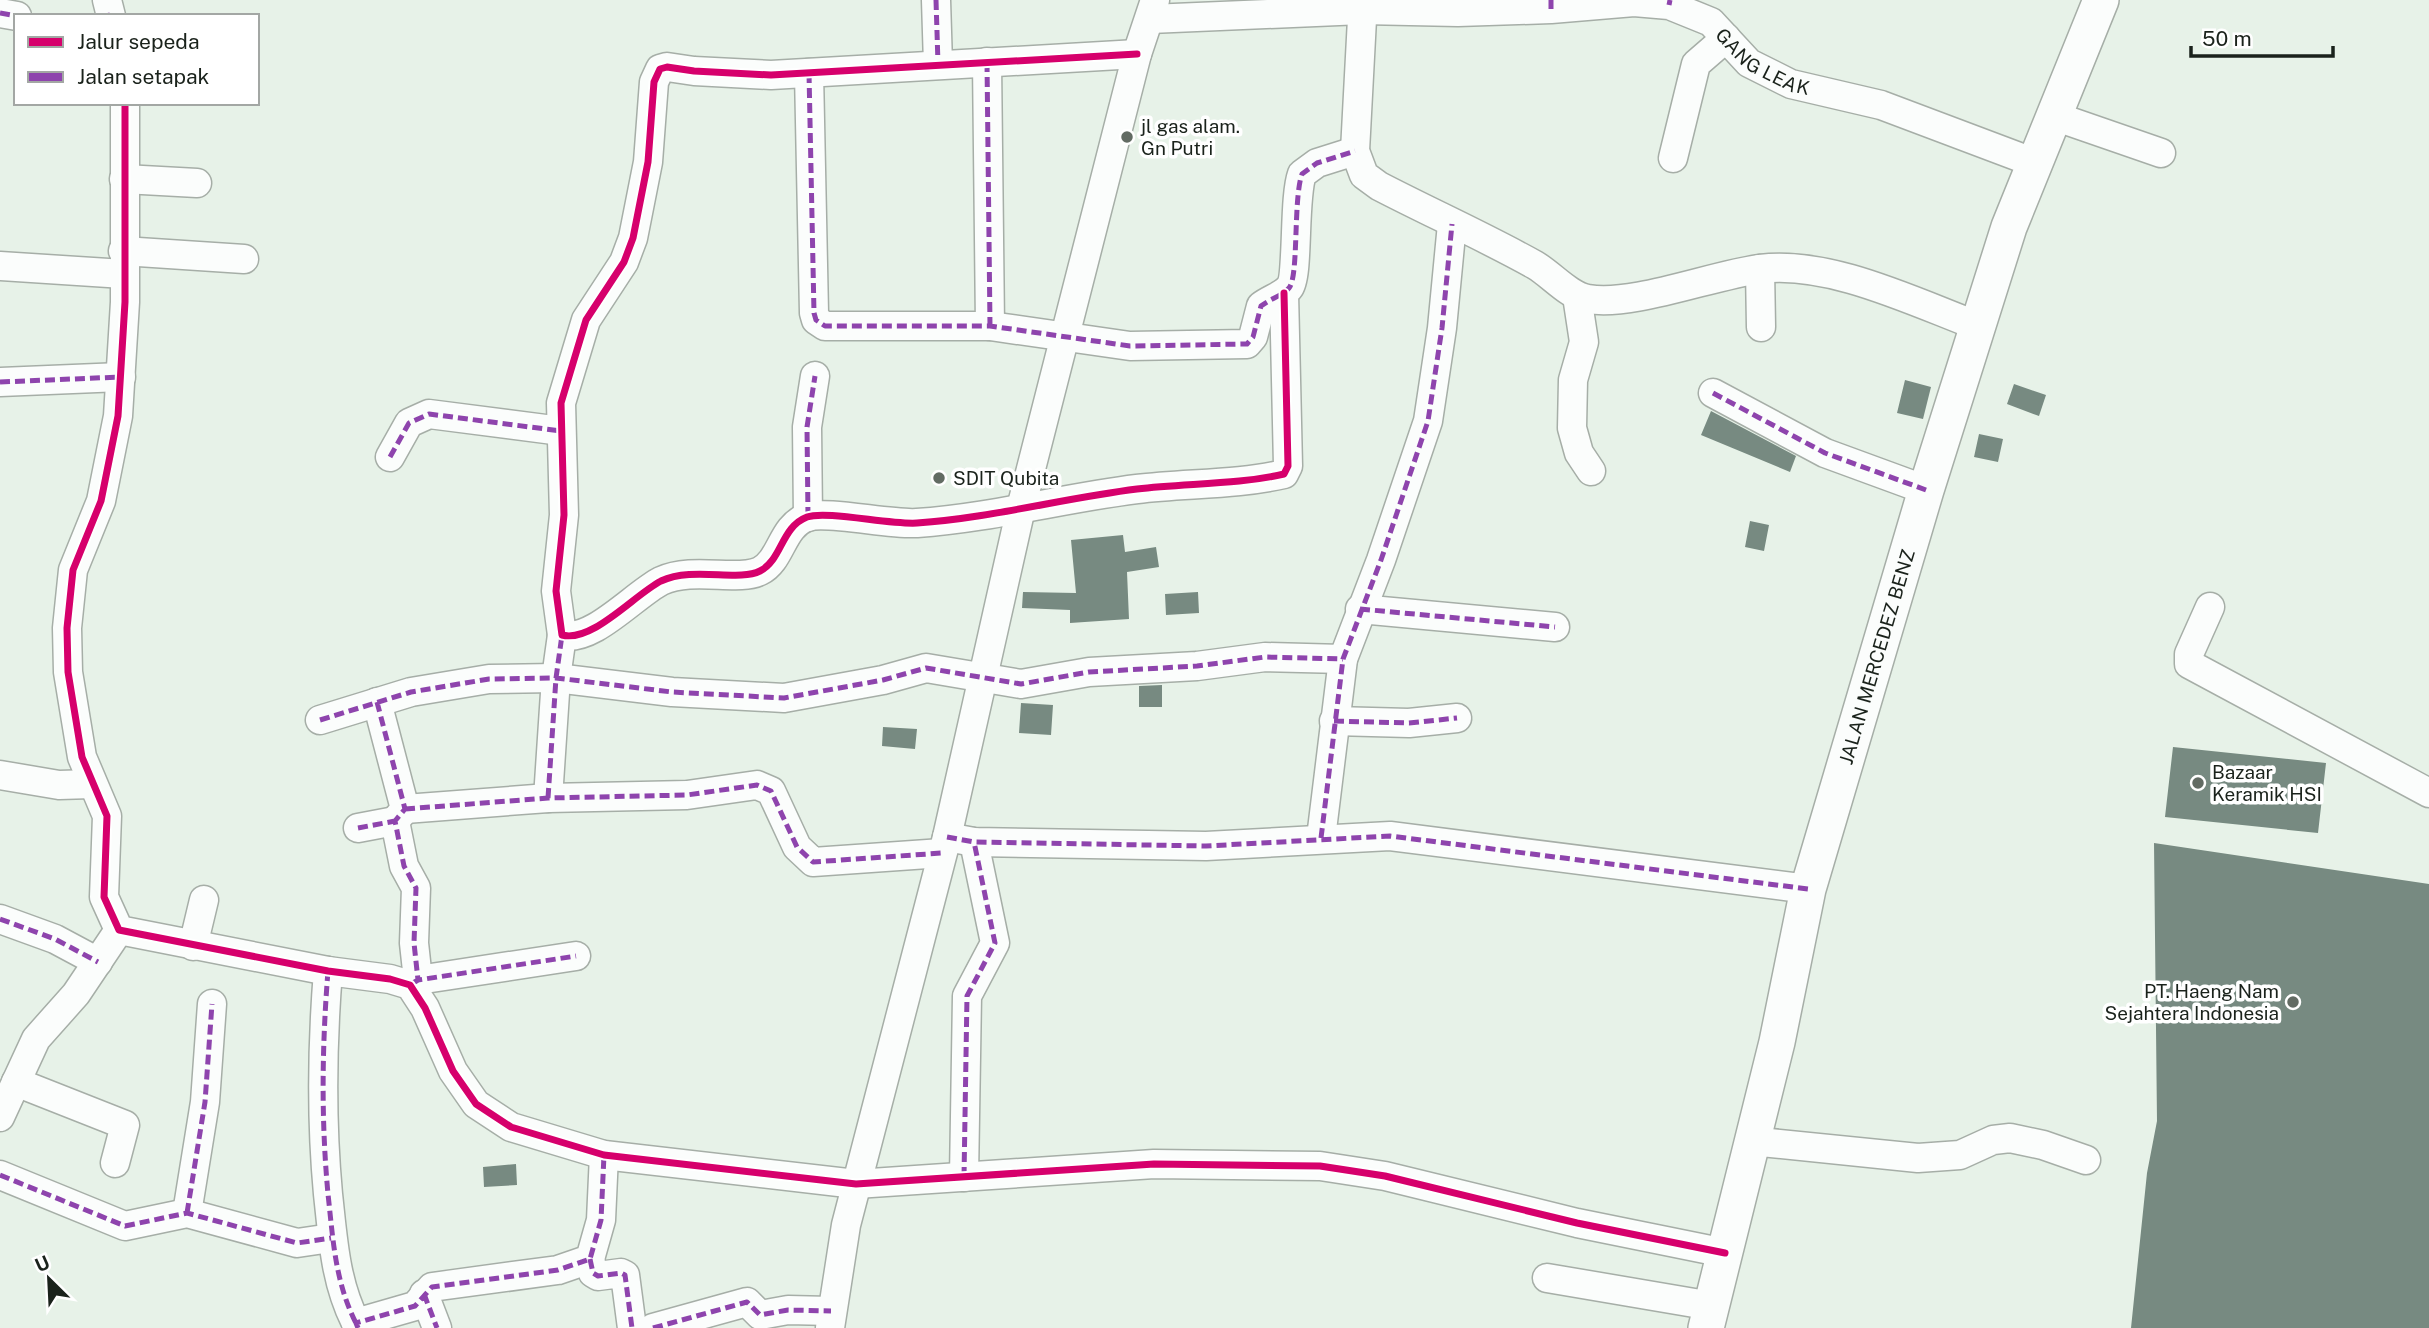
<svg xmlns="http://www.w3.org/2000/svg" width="2429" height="1328" viewBox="0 0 2429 1328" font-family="'Public Sans',sans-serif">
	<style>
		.building { fill: #778a81 }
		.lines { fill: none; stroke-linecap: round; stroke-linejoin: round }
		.minor-casing { stroke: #a6aea7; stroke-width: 31 }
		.major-casing { stroke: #a6aea7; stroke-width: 38 }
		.minor { stroke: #fbfdfc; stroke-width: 28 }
		.major { stroke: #fbfdfc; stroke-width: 35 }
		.quiet { stroke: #8e44ad; stroke-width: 5; stroke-dasharray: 10 5; stroke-linecap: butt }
		.cycleway-casing { stroke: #fff; stroke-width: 11 }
		.cycleway { stroke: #d6006c; stroke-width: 7 }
		.poi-dot { fill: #626b63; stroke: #fff; stroke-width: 2.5 }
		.labels { text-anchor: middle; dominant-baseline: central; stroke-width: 7; stroke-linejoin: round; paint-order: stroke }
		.street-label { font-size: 19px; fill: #1a221b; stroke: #fff }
		.poi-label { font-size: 19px; fill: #1a221b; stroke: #fff; text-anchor: start }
	</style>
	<rect width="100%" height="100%" fill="#e7f2e8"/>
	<path class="building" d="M 1905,380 L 1931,387 L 1923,419 L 1897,413 Z
		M 2014,384 L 2046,395 L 2039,416 L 2007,404 Z
		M 1711,411 L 1796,456 L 1790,472 L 1701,435 Z
		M 1979,434 L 2003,439 L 1998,462 L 1974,457 Z
		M 1750,521 L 1769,525 L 1764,551 L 1745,547 Z
		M 1123,535 L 1125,552 L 1156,547 L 1159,567 L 1127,572 L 1129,619 L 1070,623 L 1070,610 L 1022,608 L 1023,592 L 1076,593 L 1071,540 Z
		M 1198,592 L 1199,613 L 1166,615 L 1165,594 Z
		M 1162,685 L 1162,707 L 1139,707 L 1139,686 Z
		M 1021,703 L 1053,705 L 1051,735 L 1019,733 Z
		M 883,727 L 917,729 L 915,749 L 882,746 Z
		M 2173,747 L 2326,763 L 2318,833 L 2165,817 Z
		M 2154,843 L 2429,884 L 2429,1328 L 2131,1328 L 2147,1173 L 2157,1121 Z
		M 516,1164 L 517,1185 L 484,1187 L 483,1167 Z"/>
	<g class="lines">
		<g class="minor-casing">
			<g id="minor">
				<path d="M 107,0 L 111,16"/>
				<path d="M 936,0 L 938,64"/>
				<path d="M 1363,0 L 1355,151 L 1364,175 L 1379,186 C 1431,213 1485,237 1535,265 C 1552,275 1569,296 1588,299 C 1632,307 1713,275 1760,269 C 1829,260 1914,302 1978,326"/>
				<path d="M 0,13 L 17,16"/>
				<path id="s1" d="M 1150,19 L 1362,10 L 1458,12 L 1551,9 L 1634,2 L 1669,5 L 1711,22 L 1749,63 L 1791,84 L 1881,105 L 2035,163"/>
				<path d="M 1137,54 L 771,75 L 694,71 L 667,67 L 660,69 L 654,82 L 648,162 L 633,238 L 624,262 L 586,320 L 561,403 L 564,515 L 556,591 L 562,635 C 592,643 634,595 661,581 C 693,566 738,582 760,571 C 782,560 781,527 807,517 C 826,510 890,525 917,523 C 991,518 1064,498 1137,489 C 1185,483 1237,485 1284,474 L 1288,466 L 1284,293"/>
				<path d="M 987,62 L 990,326"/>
				<path d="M 809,73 L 814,313 L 816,320 L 825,326 L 990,326 L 1130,346 L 1247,344 L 1253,337 L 1261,306 C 1270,299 1282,296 1289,288 C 1299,277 1293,199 1302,174 L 1317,163 L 1355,151"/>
				<path d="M 125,103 L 125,302 L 118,416 L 101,501 L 73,570 L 67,628 L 68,672 L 82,757 L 107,816 L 104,897 L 119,930 L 328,971 L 390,979 L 410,985 L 425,1008 L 453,1071 L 476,1104 L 511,1127 L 604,1155 L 856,1184 L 1154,1164 L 1320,1166 L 1385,1176 L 1577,1223 L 1725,1253"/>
				<path d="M 2054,116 L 2161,153"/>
				<path d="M 1673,158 L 1696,64 L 1726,38"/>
				<path d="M 124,179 L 197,183"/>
				<path d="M 123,251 L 244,259"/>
				<path d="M 0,266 L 124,274"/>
				<path d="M 1760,269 L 1761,327"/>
				<path d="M 1577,296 L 1584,342 L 1573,380 L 1572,428 L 1579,453 L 1591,471"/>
				<path d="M 0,382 L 121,377"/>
				<path d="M 1713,393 L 1825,453 L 1926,490"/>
				<path d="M 390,457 L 409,423 L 429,414 L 561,431"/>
				<path d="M 808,517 L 807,427 L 815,376"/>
				<path d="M 2210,607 L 2189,654 L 2189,664 L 2429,793"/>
				<path d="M 1360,609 L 1555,627"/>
				<path d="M 377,702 L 405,809 L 395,821 L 404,866 L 416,888 L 414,943 L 418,980"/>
				<path d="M 320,720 L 411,692 L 489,679 L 556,678 L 672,692 L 784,698 L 883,680 L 926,668 L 1021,684 L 1089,672 L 1197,666 L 1265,657 L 1343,659"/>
				<path d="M 1334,721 L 1409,723 L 1457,718"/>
				<path d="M 0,775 L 59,785 L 92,784"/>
				<path d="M 548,798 L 556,678 L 562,635"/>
				<path d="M 405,809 L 548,798 L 687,795 L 757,785 L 771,791 L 797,847 L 813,862 L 942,853"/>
				<path d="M 358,828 L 395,821"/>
				<path d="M 947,837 L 974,842 L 1206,846 L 1390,836 L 1808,889"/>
				<path d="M 1321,838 L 1343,659 L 1381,560 L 1428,421 L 1442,328 L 1452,224"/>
				<path d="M 0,919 L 55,939 L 98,962"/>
				<path d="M 193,946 L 204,900"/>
				<path d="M 328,971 C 322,1046 321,1119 328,1194 C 333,1239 335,1282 356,1323"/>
				<path d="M 410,985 L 418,980 L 576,956"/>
				<path d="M 16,1082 L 125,1125 L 115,1163"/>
				<path d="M 0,1117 L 36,1039 L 76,994 L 119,930"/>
				<path d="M 1751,1141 L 1918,1158 L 1960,1155 L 1993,1140 L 2010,1138 L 2043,1145 L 2086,1160"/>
				<path d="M 0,1175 L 125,1226 L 187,1213 L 297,1243 L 331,1238"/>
				<path d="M 964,1177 L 967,996 L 995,943 L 974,842"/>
				<path d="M 187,1213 L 205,1102 L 212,1004"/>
				<path d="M 590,1259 L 593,1273 L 598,1276 L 621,1273 L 625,1275 L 632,1328"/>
				<path d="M 1547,1278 L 1712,1306"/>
				<path d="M 424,1294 L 437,1328"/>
				<path d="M 358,1328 L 356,1323 L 415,1306 L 432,1287 L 558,1270 L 590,1259 L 601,1220 L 604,1155"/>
				<path d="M 653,1328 L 747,1302 L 760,1315 L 788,1310 L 831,1311"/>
				<path d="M 830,1328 L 846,1225 L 947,837 L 1021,508 L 1137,54 L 1155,0"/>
			</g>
		</g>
		<g class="major-casing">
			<g id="major">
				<path id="s2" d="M 1706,1328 L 1777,1042 L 1808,889 L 1926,490 L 2009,227 L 2101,0"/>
			</g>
		</g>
		<use href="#minor" class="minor"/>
		<use href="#major" class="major"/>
		<path class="quiet" d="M 936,0 L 938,64
			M 1669,5 L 1670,0
			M 1551,9 L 1551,0
			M 0,13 L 17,16
			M 106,16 L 110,15
			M 987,62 L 990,326
			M 809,73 L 814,313 L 816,320 L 825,326 L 990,326 L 1130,346 L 1247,344 L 1253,337 L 1261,306 C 1270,299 1282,296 1289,288 C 1299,277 1293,199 1302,174 L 1317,163 L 1355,151
			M 0,382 L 121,377
			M 1713,393 L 1825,453 L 1926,490
			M 390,457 L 409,423 L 429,414 L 561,431
			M 808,517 L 807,427 L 815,376
			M 1360,609 L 1555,627
			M 377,702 L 405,809 L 395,821 L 404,866 L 416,888 L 414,943 L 418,980
			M 320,720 L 411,692 L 489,679 L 556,678 L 672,692 L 784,698 L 883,680 L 926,668 L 1021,684 L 1089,672 L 1197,666 L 1265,657 L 1343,659
			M 1334,721 L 1409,723 L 1457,718
			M 548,798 L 556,678 L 562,635
			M 405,809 L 548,798 L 687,795 L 757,785 L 771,791 L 797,847 L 813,862 L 942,853
			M 358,828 L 395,821
			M 947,837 L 974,842 L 1206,846 L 1390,836 L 1808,889
			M 1321,838 L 1343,659 L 1381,560 L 1428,421 L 1442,328 L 1452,224
			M 0,919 L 55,939 L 98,962
			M 328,971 C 322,1046 321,1119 328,1194 C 333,1239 335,1282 356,1323
			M 413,983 L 418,980 L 576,956
			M 0,1175 L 125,1226 L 187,1213 L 297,1243 L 331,1238
			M 964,1177 L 967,996 L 995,943 L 974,842
			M 187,1213 L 205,1102 L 212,1004
			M 590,1259 L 593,1273 L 598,1276 L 621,1273 L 625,1275 L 632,1328
			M 424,1294 L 437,1328
			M 358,1328 L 356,1323 L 415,1306 L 432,1287 L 558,1270 L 590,1259 L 601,1220 L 604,1155
			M 653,1328 L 747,1302 L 760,1315 L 788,1310 L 831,1311"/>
		<g class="cycleway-casing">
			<path id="cycleway" d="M 1137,54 L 771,75 L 694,71 L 667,67 L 660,69 L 654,82 L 648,162 L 633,238 L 624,262 L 586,320 L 561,403 L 564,515 L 556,591 L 562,635 C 592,643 634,595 661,581 C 693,566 738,582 760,571 C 782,560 781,527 807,517 C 826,510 890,525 917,523 C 991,518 1064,498 1137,489 C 1185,483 1237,485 1284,474 L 1288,466 L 1284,293
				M 125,103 L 125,302 L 118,416 L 101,501 L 73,570 L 67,628 L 68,672 L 82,757 L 107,816 L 104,897 L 119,930 L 328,971 L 390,979 L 410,985 L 425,1008 L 453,1071 L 476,1104 L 511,1127 L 604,1155 L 856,1184 L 1154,1164 L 1320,1166 L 1385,1176 L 1577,1223 L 1725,1253"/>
		</g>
		<use href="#cycleway" class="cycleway"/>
	</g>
	<g class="poi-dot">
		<circle cx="1127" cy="137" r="7"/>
		<circle cx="939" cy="478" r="7"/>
		<circle cx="2198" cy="783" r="7"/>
		<circle cx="2293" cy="1002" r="7"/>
	</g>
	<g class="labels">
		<g class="street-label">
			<text stroke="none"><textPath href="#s1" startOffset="632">GANG LEAK</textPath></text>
			<text stroke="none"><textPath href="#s2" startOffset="693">JALAN MERCEDEZ BENZ</textPath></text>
		</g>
		<g class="poi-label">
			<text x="1141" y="126">jl gas alam.<tspan x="1141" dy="22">Gn Putri</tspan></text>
			<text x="953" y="478">SDIT Qubita</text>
			<text x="2212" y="772">Bazaar<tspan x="2212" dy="22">Keramik HSI</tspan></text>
			<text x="2279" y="991" text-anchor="end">PT. Haeng Nam<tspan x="2279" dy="22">Sejahtera Indonesia</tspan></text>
		</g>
	</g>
	<rect x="14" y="14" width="245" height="91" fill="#ffffff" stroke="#a3a7a4" stroke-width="2"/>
	<rect x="28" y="37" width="35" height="10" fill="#d6006c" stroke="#a3a7a4" stroke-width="2"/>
	<text x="77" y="49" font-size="21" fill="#1a221b">Jalur sepeda</text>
	<rect x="28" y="72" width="35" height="10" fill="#8e44ad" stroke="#a3a7a4" stroke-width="2"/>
	<text x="77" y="84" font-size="21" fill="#1a221b">Jalan setapak</text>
	<g transform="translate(49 1279) rotate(336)" stroke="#ffffff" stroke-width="5" paint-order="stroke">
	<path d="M0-5L12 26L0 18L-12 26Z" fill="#1a221b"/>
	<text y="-10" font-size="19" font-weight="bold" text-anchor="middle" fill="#1a221b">U</text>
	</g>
	<path d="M2191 46v10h142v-10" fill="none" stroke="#1a221b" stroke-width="3.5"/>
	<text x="2202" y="46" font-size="21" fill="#1a221b" stroke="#ffffff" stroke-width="5" paint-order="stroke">50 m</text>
</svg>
